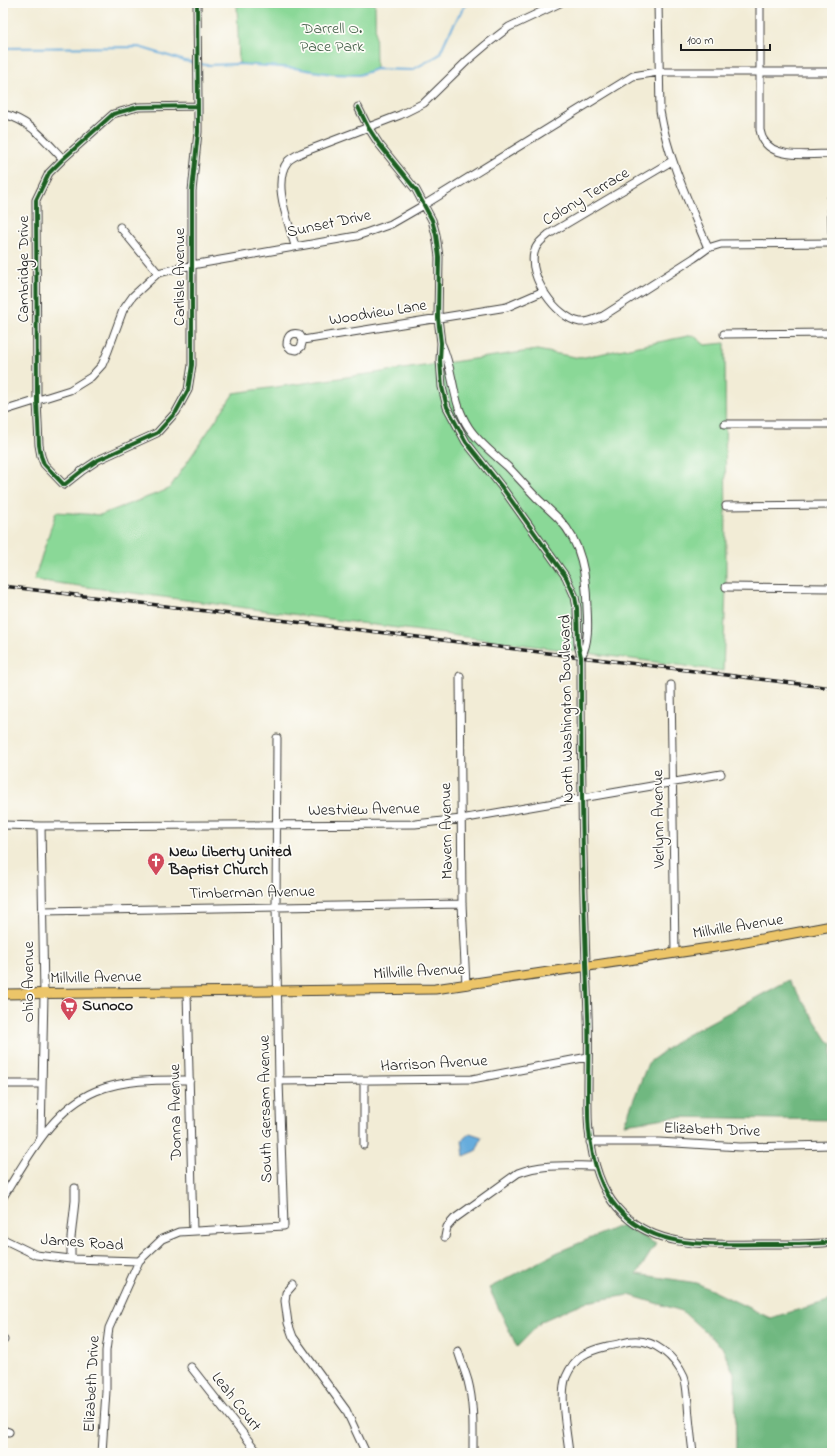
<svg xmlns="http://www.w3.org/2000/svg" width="835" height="1456" viewBox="0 0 835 1456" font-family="'Indie Flower',sans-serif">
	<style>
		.green { fill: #8ad897; stroke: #537a5a }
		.forest { fill: #6fb880; stroke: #466a4e }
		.water { fill: #66acdc; stroke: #41647c }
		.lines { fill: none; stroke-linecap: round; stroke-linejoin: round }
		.stream { stroke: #66acdc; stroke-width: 2 }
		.minor-casing { stroke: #3c3b38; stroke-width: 9 }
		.major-casing { stroke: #3c3b38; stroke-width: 11 }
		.minor { stroke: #fff; stroke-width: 7 }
		.major { stroke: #ecc569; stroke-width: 9 }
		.rail-casing { stroke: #1c1c1c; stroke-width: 3.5 }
		.rail { stroke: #fdfcf7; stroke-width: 2; stroke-dasharray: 6; stroke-linecap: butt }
		.cycleway-casing { stroke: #fdfcf7; stroke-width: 6 }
		.cycleway { stroke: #1b5e20; stroke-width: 4 }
		.labels { text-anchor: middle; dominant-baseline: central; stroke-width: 3.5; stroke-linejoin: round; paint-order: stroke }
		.park-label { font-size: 16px; fill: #425e47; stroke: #fdfcf7 }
		.street-label { font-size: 16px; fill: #1c1c1c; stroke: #fdfcf7 }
		.poi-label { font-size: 16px; font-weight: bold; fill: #1c1c1c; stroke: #fdfcf7; text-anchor: start }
	</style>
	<rect width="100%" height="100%" fill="#fdfcf7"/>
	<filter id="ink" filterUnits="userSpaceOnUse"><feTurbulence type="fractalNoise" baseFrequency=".025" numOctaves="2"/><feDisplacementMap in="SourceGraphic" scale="8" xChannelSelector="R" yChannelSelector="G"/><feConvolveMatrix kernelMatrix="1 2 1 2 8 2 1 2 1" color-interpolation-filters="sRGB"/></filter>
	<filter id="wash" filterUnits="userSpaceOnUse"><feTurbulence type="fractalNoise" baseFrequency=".012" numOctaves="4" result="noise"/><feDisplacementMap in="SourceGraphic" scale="16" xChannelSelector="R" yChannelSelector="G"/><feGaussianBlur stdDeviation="0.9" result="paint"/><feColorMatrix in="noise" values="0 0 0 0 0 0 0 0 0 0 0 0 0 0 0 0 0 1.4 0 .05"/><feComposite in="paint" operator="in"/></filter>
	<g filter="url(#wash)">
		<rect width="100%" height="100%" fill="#f2ecd6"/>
		<path class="green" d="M 237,3 L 375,3 L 376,69 L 359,75 L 331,74 L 294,68 L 239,64 Z
			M 693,335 L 705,345 L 725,343 L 726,587 L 723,671 L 34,580 L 56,512 L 100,515 L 169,489 L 234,393 L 537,350 L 580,358 Z"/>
		<path class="forest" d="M 789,980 L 828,1041 L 832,1043 L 832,1120 L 673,1117 L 624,1124 L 648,1063 L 683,1037 Z
			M 622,1225 L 656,1244 L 637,1274 L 697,1283 L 770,1318 L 832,1300 L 832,1453 L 736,1453 L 735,1376 L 722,1347 L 682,1311 L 629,1295 L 585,1302 L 542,1321 L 517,1347 L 489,1288 L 558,1252 Z"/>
		<path class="water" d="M 470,1133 L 482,1137 L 476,1151 L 464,1156 L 462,1140 Z"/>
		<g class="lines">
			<path class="stream" d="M 3,48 L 139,47 L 185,61 L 195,63
				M 200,64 L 206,65 L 239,64 L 294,68 L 331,74 L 359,75 L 376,69 L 412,70 L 439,55 L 448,35 L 464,7 L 470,3"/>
		</g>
	</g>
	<g filter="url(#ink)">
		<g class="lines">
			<g class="minor-casing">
				<path id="minor" d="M 197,3 L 198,106 L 198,132 L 192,191 L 192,365 L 188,390 L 176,412 L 157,433 L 98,460 L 83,470 L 64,485 L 44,464 L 41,456 L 39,445 L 37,401 L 36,200 L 49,173 L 63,159 L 113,114 L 138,107 L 198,106
					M 658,3 L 660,111 C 668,159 689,203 708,248
					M 760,3 L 760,130 C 761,133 761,136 763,139 C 773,160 812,154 832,154
					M 358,107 L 368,127 L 379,144 L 416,190 L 432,220 L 436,235 L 439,257 L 438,318 L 441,343 L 440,360 L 442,387 L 447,407 L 466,442 L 501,486 L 566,577 L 575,597 L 577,608 L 578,644 L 581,657 C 581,777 583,896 588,1015 C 589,1041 588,1067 588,1093 C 588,1110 587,1128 591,1144 C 595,1170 604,1196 623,1214 C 659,1250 715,1244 761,1244 C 785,1244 809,1245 832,1242
					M 3,114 C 30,120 45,140 63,159
					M 672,161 L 549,234 C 543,239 536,244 534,253 C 528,276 556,318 580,322 C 588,323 595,319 603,316 L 694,258 L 708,248 L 721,244 L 832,243
					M 831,198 L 832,232
					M 120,227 L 158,273
					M 295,246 C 289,223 271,182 288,161 C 291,158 297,155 301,153 L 400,115 L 424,103 L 467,61 L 487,44 L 509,27 L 560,3
					M 724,334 L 832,333
					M 303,340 L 301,347 L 297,350 L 291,349 L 287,345 C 287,336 291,332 299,334 L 303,340 L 507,307 L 544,291
					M 442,345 C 455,374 451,401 469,428 C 479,443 495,455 508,467 C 518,477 527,488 537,498 C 544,505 552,512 559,519 C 582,543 586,575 587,607 C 588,623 589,643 581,657
					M 3,411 L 70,390 L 91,377 L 102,365 L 108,351 L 123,310 L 133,296 L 158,273 L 192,265 L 357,236 L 391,224 L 424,205 L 633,76 L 658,72 L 832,72
					M 725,424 L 832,424
					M 726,506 L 832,505
					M 726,587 L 832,588
					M 460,676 L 462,904 L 466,985
					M 671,685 L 675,952
					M 3,825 L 41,826 L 415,824 L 461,819 L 721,774
					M 41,826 L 44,994 L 41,1137
					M 42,911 L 462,904
					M 187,992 L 193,1231
					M 279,1081 L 472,1079 L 588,1057
					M 364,1081 L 364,1145
					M 3,1084 L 42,1084
					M 590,1142 L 659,1142 L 740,1147 L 832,1145
					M 3,1197 C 28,1158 51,1110 96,1091 C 125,1079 159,1080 190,1080
					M 445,1237 L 447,1227 L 454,1219 L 518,1173 C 542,1163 570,1166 595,1166
					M 3,1239 L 36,1255 L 71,1259 L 139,1261
					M 71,1259 L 71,1238 L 75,1201 L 75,1188
					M 293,1285 L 286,1293 L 285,1301 L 288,1323 L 293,1337 L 346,1410 L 366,1453
					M 3,1340 L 4,1340
					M 458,1351 C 461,1361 465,1371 468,1381 C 474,1404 473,1429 473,1453
					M 191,1367 L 255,1449 L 260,1453
					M 3,1430 L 9,1432
					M 102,1453 L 106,1391 L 106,1351 L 109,1328 L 139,1261 L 162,1239 L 179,1232 L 284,1226 L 279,1081 L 276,907 L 277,738
					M 569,1453 C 567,1433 559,1395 566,1377 C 575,1356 587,1351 608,1346 C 616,1345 624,1342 632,1341 C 655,1339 675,1357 684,1377 C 687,1385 687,1396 688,1404 C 689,1421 691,1437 693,1453"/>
			</g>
			<g class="major-casing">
				<path id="major" d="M 3,994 L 435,989 L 729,945 L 832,926"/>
			</g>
			<use href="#minor" class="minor"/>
			<use href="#major" class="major"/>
			<g class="rail-casing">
				<path id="rail" d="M 3,586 L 832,688"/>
			</g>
			<use href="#rail" class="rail"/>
			<g class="cycleway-casing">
				<path id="cycleway" d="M 197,3 L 198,106 L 198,132 L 192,191 L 192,365 L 188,390 L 176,412 L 157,433 L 98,460 L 83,470 L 64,485 L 44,464 L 41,456 L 39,445 L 37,401 L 36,200 L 49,173 L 63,159 L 113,114 L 138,107 L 198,106
					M 358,107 L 368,127 L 379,144 L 416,190 L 432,220 L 436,235 L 439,257 L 438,318 L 441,343 L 440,360 L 442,387 L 447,407 L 466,442 L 501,486 L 566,577 L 575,597 L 577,608 L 578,644 L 581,657 C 581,777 583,896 588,1015 C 589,1041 588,1067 588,1093 C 588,1110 587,1128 591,1144 C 595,1170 604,1196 623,1214 C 659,1250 715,1244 761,1244 C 785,1244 809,1245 832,1242"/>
			</g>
			<use href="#cycleway" class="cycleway"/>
		</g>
	</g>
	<defs>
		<g id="church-pin" transform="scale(0.9)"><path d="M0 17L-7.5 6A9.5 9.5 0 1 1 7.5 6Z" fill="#d1495b" stroke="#fdfcf7"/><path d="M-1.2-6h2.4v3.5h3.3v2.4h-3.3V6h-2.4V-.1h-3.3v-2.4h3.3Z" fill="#fff"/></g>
		<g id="supermarket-pin" transform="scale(0.9)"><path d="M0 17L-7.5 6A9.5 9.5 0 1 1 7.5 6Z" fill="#d1495b" stroke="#fdfcf7"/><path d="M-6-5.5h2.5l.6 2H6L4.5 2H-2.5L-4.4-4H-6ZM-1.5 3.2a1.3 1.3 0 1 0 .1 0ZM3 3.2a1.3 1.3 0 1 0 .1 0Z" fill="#fff"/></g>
	</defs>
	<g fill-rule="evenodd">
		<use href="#church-pin" x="156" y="861"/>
		<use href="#supermarket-pin" x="69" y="1006"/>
	</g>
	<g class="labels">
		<g class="park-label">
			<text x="332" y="29">Darrell O.<tspan x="332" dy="18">Pace Park</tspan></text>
		</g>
		<g class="street-label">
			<text transform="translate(586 197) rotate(-31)">Colony Terrace</text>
			<text transform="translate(329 224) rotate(-12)">Sunset Drive</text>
			<text transform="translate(24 269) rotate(-90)">Cambridge Drive</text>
			<text transform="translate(180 277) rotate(-90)">Carlisle Avenue</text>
			<text transform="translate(378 313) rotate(-9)">Woodview Lane</text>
			<text transform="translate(567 709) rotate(-91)">North Washington Boulevard</text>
			<text transform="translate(364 810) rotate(-1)">Westview Avenue</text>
			<text transform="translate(659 819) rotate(-91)">Verlynn Avenue</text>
			<text transform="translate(447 831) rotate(-91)">Mavern Avenue</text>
			<text transform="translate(252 893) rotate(-1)">Timberman Avenue</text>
			<text transform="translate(738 927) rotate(-9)">Millville Avenue</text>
			<text transform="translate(419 972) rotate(-3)">Millville Avenue</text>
			<text transform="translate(96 978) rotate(-1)">Millville Avenue</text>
			<text transform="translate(29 982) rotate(-90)">Ohio Avenue</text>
			<text transform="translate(434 1064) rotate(-3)">Harrison Avenue</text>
			<text transform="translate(266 1109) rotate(-91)">South Gersam Avenue</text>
			<text transform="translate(176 1112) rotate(-91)">Donna Avenue</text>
			<text transform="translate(712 1130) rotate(2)">Elizabeth Drive</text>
			<text transform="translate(82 1243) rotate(4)">James Road</text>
			<text transform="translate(92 1384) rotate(-87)">Elizabeth Drive</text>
			<text transform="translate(236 1402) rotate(52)">Leah Court</text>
		</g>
		<g class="poi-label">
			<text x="169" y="852">New Liberty United<tspan x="169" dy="18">Baptist Church</tspan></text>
			<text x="82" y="1006">Sunoco</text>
		</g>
	</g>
	<rect width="835" height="1456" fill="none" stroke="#fdfcf7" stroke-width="16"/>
	<path d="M681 44v6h89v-6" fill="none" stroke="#1c1c1c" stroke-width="2"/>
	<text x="687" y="44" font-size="12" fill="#1c1c1c" stroke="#fdfcf7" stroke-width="3" paint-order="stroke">100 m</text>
</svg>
